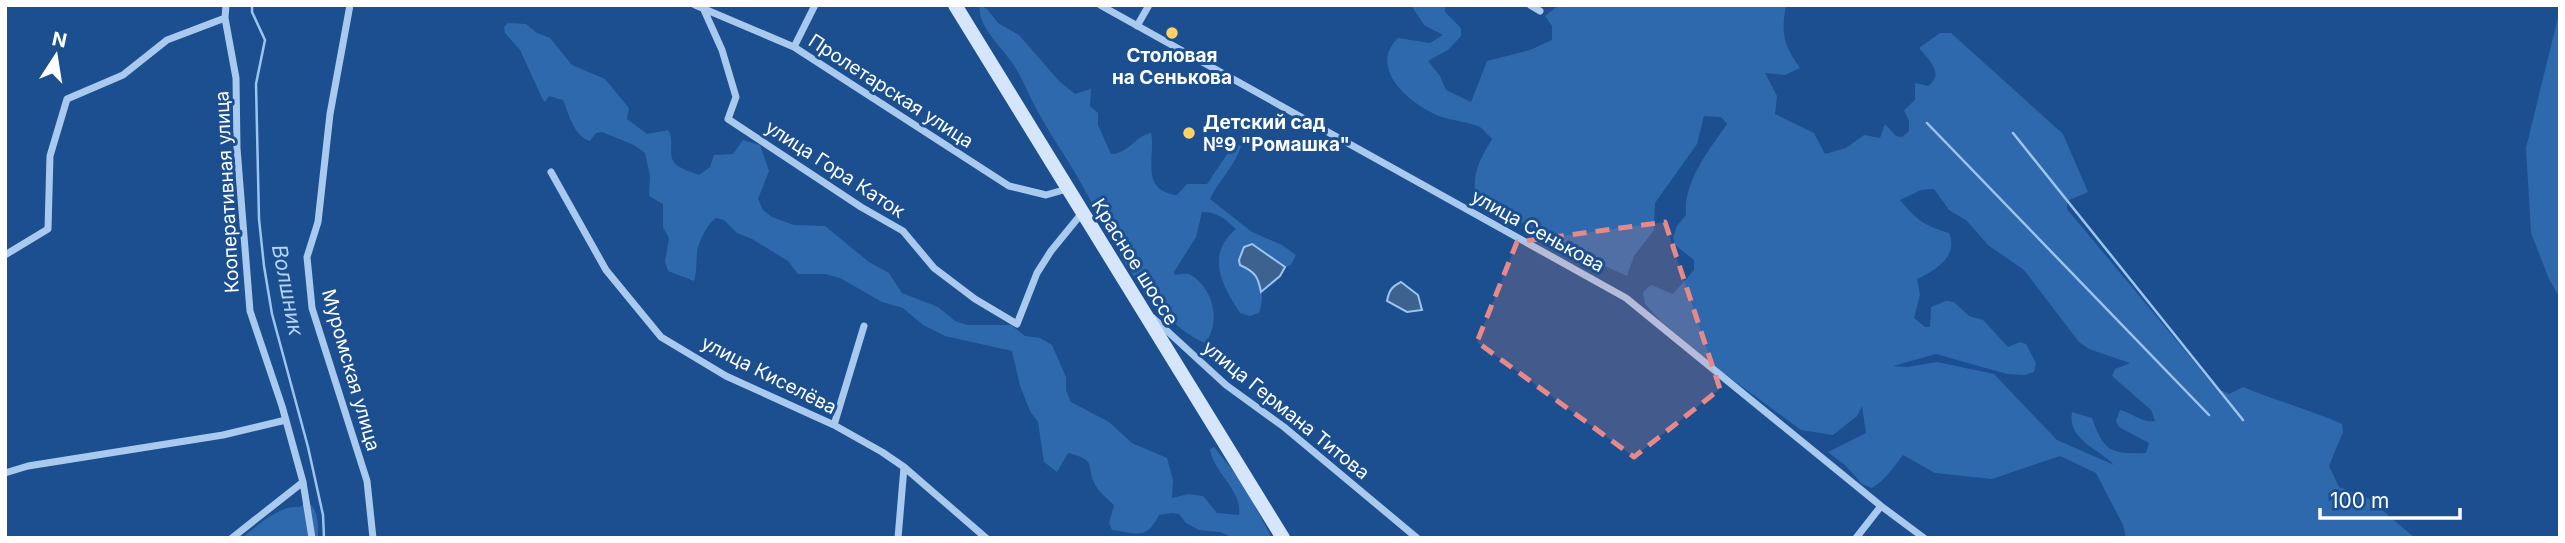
<svg xmlns="http://www.w3.org/2000/svg" width="2565" height="543" viewBox="0 0 2565 543" font-family="Inter,sans-serif">
	<style>
		.green { fill: #2e69ad; fill-rule: evenodd }
		.water { fill: #3c6290; stroke: #9cc4f0; stroke-width: 2 }
		.lines { fill: none; stroke-linecap: round; stroke-linejoin: round }
		.stream { stroke: #9cc4f0; stroke-width: 2.5 }
		.minor { stroke: #a9c9ee; stroke-width: 7 }
		.secondary { stroke: #d6e6fa; stroke-width: 14 }
		.marked { fill: #e88989; fill-opacity: 0.2; stroke: #e88989; stroke-width: 5; stroke-dasharray: 14 9; stroke-linejoin: round }
		.poi-dot { fill: #ffd166; stroke: #1b4f8f; stroke-width: 2.5 }
		.labels { text-anchor: middle; dominant-baseline: central; stroke-width: 6; stroke-linejoin: round; paint-order: stroke }
		.poi-label { font-size: 19px; font-weight: bold; fill: #fff; stroke: #1b4f8f }
		.street-label { font-size: 19px; fill: #fff; stroke: #1b4f8f }
		.water-label { font-size: 21px; font-style: italic; fill: #b5d3f5; stroke: #1b4f8f }
	</style>
	<rect width="100%" height="100%" fill="#1b4f8f"/>
	<path class="green" d="M 980,5 L 987,9 L 998,23 L 1019,35 L 1059,81 L 1075,94 L 1091,89 L 1090,106 L 1098,113 L 1098,125 L 1111,154 C 1128,154 1135,136 1151,133 C 1156,157 1139,190 1177,195 L 1187,184 L 1207,184 L 1230,150 L 1237,145 L 1241,146 C 1235,166 1219,180 1210,199 L 1252,232 L 1282,245 L 1296,255 L 1291,265 L 1285,267 L 1253,244 L 1240,265 C 1262,274 1266,291 1259,313 L 1250,316 L 1240,313 C 1222,285 1205,255 1236,229 C 1225,219 1218,212 1202,212 L 1196,237 L 1174,272 L 1175,275 C 1181,274 1187,273 1191,275 C 1214,289 1221,323 1205,343 C 1173,330 1145,293 1126,265 C 1108,236 1094,205 1077,176 C 1064,154 1050,134 1038,112 C 1029,96 1023,79 1013,64 C 1003,48 976,25 980,5 Z
		M 1411,5 L 1445,5 L 1445,12 L 1461,28 L 1461,36 L 1448,50 L 1428,61 L 1440,76 L 1446,90 L 1471,102 L 1487,61 L 1530,50 L 1552,40 L 1552,26 L 1545,16 L 1559,5 L 1786,5 C 1781,34 1783,44 1800,68 L 1785,75 L 1765,73 L 1777,96 L 1775,114 L 1814,133 L 1825,154 L 1846,148 L 1864,135 L 1880,138 L 1885,124 L 1896,136 L 1902,137 L 1909,131 L 1909,121 L 1904,110 L 1915,100 L 1915,83 L 1928,86 C 1945,74 1929,60 1919,48 L 1940,33 L 1951,33 L 2063,134 L 2088,192 L 2067,201 L 2067,209 L 2216,388 L 2229,394 L 2243,387 C 2276,401 2309,409 2342,424 L 2343,432 L 2329,466 L 2339,487 L 2369,499 L 2415,538 L 2126,538 L 2123,525 L 2096,473 L 2060,456 L 1992,479 L 1935,473 L 1903,455 C 1894,467 1885,480 1872,488 L 1862,484 L 1845,465 L 1828,452 L 1866,433 L 1862,406 L 1857,416 L 1833,435 L 1801,430 L 1722,372 L 1661,321 L 1645,304 L 1643,292 L 1651,285 L 1673,294 L 1694,270 L 1694,260 L 1675,245 L 1673,238 L 1677,226 L 1686,215 C 1683,182 1709,150 1727,124 L 1721,117 L 1704,116 L 1697,144 L 1655,203 L 1654,230 L 1634,256 L 1627,276 C 1574,253 1521,226 1475,191 C 1473,170 1482,156 1492,139 C 1488,135 1484,130 1480,127 C 1469,122 1454,121 1442,117 C 1413,107 1366,69 1398,38 L 1430,43 L 1443,35 L 1424,25 ZM 1934,189 L 1949,210 L 1967,221 L 1988,245 L 2024,270 L 2079,342 L 2089,349 L 2130,363 L 2115,369 L 2112,376 L 2151,410 L 2155,421 C 2143,423 2132,413 2120,410 L 2116,421 L 2119,427 L 2149,443 L 2146,453 C 2111,454 2104,452 2092,418 L 2072,412 C 2067,440 2098,448 2114,465 L 2057,440 L 1994,374 L 1937,362 L 1907,367 L 1893,366 L 1936,354 L 2007,374 L 2025,375 L 2034,372 L 2036,363 L 2026,344 L 2020,342 L 2008,347 L 1983,320 L 1969,316 L 1954,302 L 1946,301 L 1931,307 L 1930,327 L 1925,327 L 1914,318 L 1920,295 L 1917,279 C 1935,271 1959,256 1949,233 C 1923,225 1918,221 1900,200 L 1921,190 Z
		M 2560,9 L 2560,298 L 2549,279 L 2531,233 L 2526,148 Z
		M 508,23 L 526,24 L 537,33 L 550,38 L 572,65 L 605,79 L 629,108 L 627,119 L 647,134 L 668,130 C 676,141 665,158 678,166 C 684,170 692,172 699,175 L 710,167 L 714,155 L 733,154 L 743,140 L 760,145 L 769,171 L 758,199 L 763,210 L 772,217 L 794,225 L 825,226 L 869,262 L 889,273 L 902,293 L 938,307 L 955,321 L 967,325 L 1011,325 L 1025,336 L 1040,338 L 1052,345 L 1066,377 L 1066,390 L 1071,402 L 1109,422 L 1132,443 L 1167,458 L 1173,480 L 1172,498 L 1188,494 L 1203,496 L 1217,513 L 1239,515 C 1243,491 1213,472 1210,449 L 1214,447 L 1242,482 L 1272,538 L 1234,538 L 1220,532 L 1199,530 L 1186,523 L 1179,514 L 1171,513 L 1159,515 C 1146,541 1137,533 1112,530 L 1109,523 L 1114,505 C 1109,500 1102,495 1098,489 C 1083,467 1101,461 1068,453 L 1057,472 L 1044,462 L 1038,422 L 1030,411 L 1020,386 L 1012,351 L 945,336 L 923,325 L 903,308 L 882,302 L 840,278 L 825,274 L 798,274 L 788,261 L 752,239 L 737,233 L 724,220 L 716,218 C 707,224 698,243 697,253 C 696,264 697,271 694,281 L 668,271 L 665,262 L 669,238 L 663,227 L 663,204 L 649,196 L 650,176 L 645,153 L 634,145 L 602,132 L 596,133 L 590,141 C 574,136 569,115 563,100 L 549,96 L 545,102 L 543,100 L 520,50 L 505,33 L 504,27 Z
		M 307,501 C 319,511 318,522 318,538 L 242,538 C 258,525 279,505 300,507 Z"/>
	<path class="water" d="M 1252,244 L 1285,267 L 1280,276 L 1261,292 C 1258,276 1255,272 1240,265 L 1239,260 L 1244,247 Z
		M 1401,282 L 1418,295 L 1422,310 L 1407,312 L 1387,301 C 1389,291 1391,287 1401,282 Z"/>
	<g class="lines">
		<path class="stream" d="M 252,5 L 252,12 L 265,40 L 256,84 L 259,219 L 264,266 L 272,314 L 308,447 L 323,515 L 324,538
			M 1927,123 L 2209,415
			M 2013,133 L 2243,420"/>
		<path class="minor" d="M 226,5 L 225,18 L 236,78 L 237,148 L 250,311 L 282,406 L 303,482 L 312,538
			M 350,5 L 330,114 L 318,222 L 307,257 L 312,308 L 367,481 L 373,538
			M 695,5 L 794,47 L 1009,186 L 1046,195 L 1067,189
			M 1100,5 L 1626,298 L 1881,506 L 1924,538
			M 1530,5 L 1540,11
			M 704,10 L 722,50 L 736,97 L 728,119 L 861,207 L 903,231 L 934,268 L 975,299 L 1017,324 L 1037,273 L 1051,251 L 1082,213
			M 1137,26 L 1149,5
			M 794,47 L 815,5
			M 551,172 L 606,270 L 661,337 L 726,376 L 834,425 L 882,452 L 904,467 L 986,538
			M 5,255 L 48,229 L 50,156 L 67,99 L 123,75 L 167,40 L 225,18
			M 1153,318 L 1226,385 L 1284,427 L 1417,538
			M 834,425 L 864,326
			M 5,473 L 28,466 L 223,435 L 286,420
			M 232,538 L 303,482
			M 898,538 L 904,467
			M 1856,538 L 1881,506"/>
		<path class="secondary" d="M 955,5 L 1283,538"/>
	</g>
	<path class="marked" d="M 1665,222 L 1720,389 L 1634,457 L 1477,342 L 1517,242 Z"/>
	<g class="poi-dot">
		<circle cx="1172" cy="33" r="7"/>
		<circle cx="1189" cy="133" r="7"/>
	</g>
	<g class="labels">
		<g class="poi-label">
			<text x="1172" y="55">Столовая<tspan x="1172" dy="22">на Сенькова</tspan></text>
			<text x="1203" y="122" text-anchor="start">Детский сад<tspan x="1203" dy="22">№9 "Ромашка"</tspan></text>
		</g>
		<g class="street-label">
			<text transform="translate(891 91) rotate(33)">Пролетарская улица</text>
			<text transform="translate(835 169) rotate(33)">улица Гора Каток</text>
			<text transform="translate(227 192) rotate(-93)">Кооперативная улица</text>
			<text transform="translate(1538 231) rotate(29)">улица Сенькова</text>
			<text transform="translate(1135 262) rotate(58)">Красное шоссе</text>
			<text transform="translate(351 370) rotate(74)">Муромская улица</text>
			<text transform="translate(769 375) rotate(27)">улица Киселёва</text>
			<text transform="translate(1286 410) rotate(39)">улица Германа Титова</text>
		</g>
		<g class="water-label">
			<text transform="translate(288 290) rotate(79)">Волшник</text>
		</g>
	</g>
	<rect width="2565" height="543" fill="none" stroke="#ffffff" stroke-width="14"/>
	<g transform="translate(56 56) rotate(12)" stroke="#1b4f8f" stroke-width="5" paint-order="stroke">
	<path d="M0-5L12 26L0 18L-12 26Z" fill="#ffffff"/>
	<text y="-10" font-size="19" font-weight="bold" text-anchor="middle" fill="#ffffff">N</text>
	</g>
	<path d="M2320 508v10h140v-10" fill="none" stroke="#ffffff" stroke-width="3.5"/>
	<text x="2330" y="508" font-size="21" fill="#ffffff" stroke="#1b4f8f" stroke-width="5" paint-order="stroke">100 m</text>
</svg>
